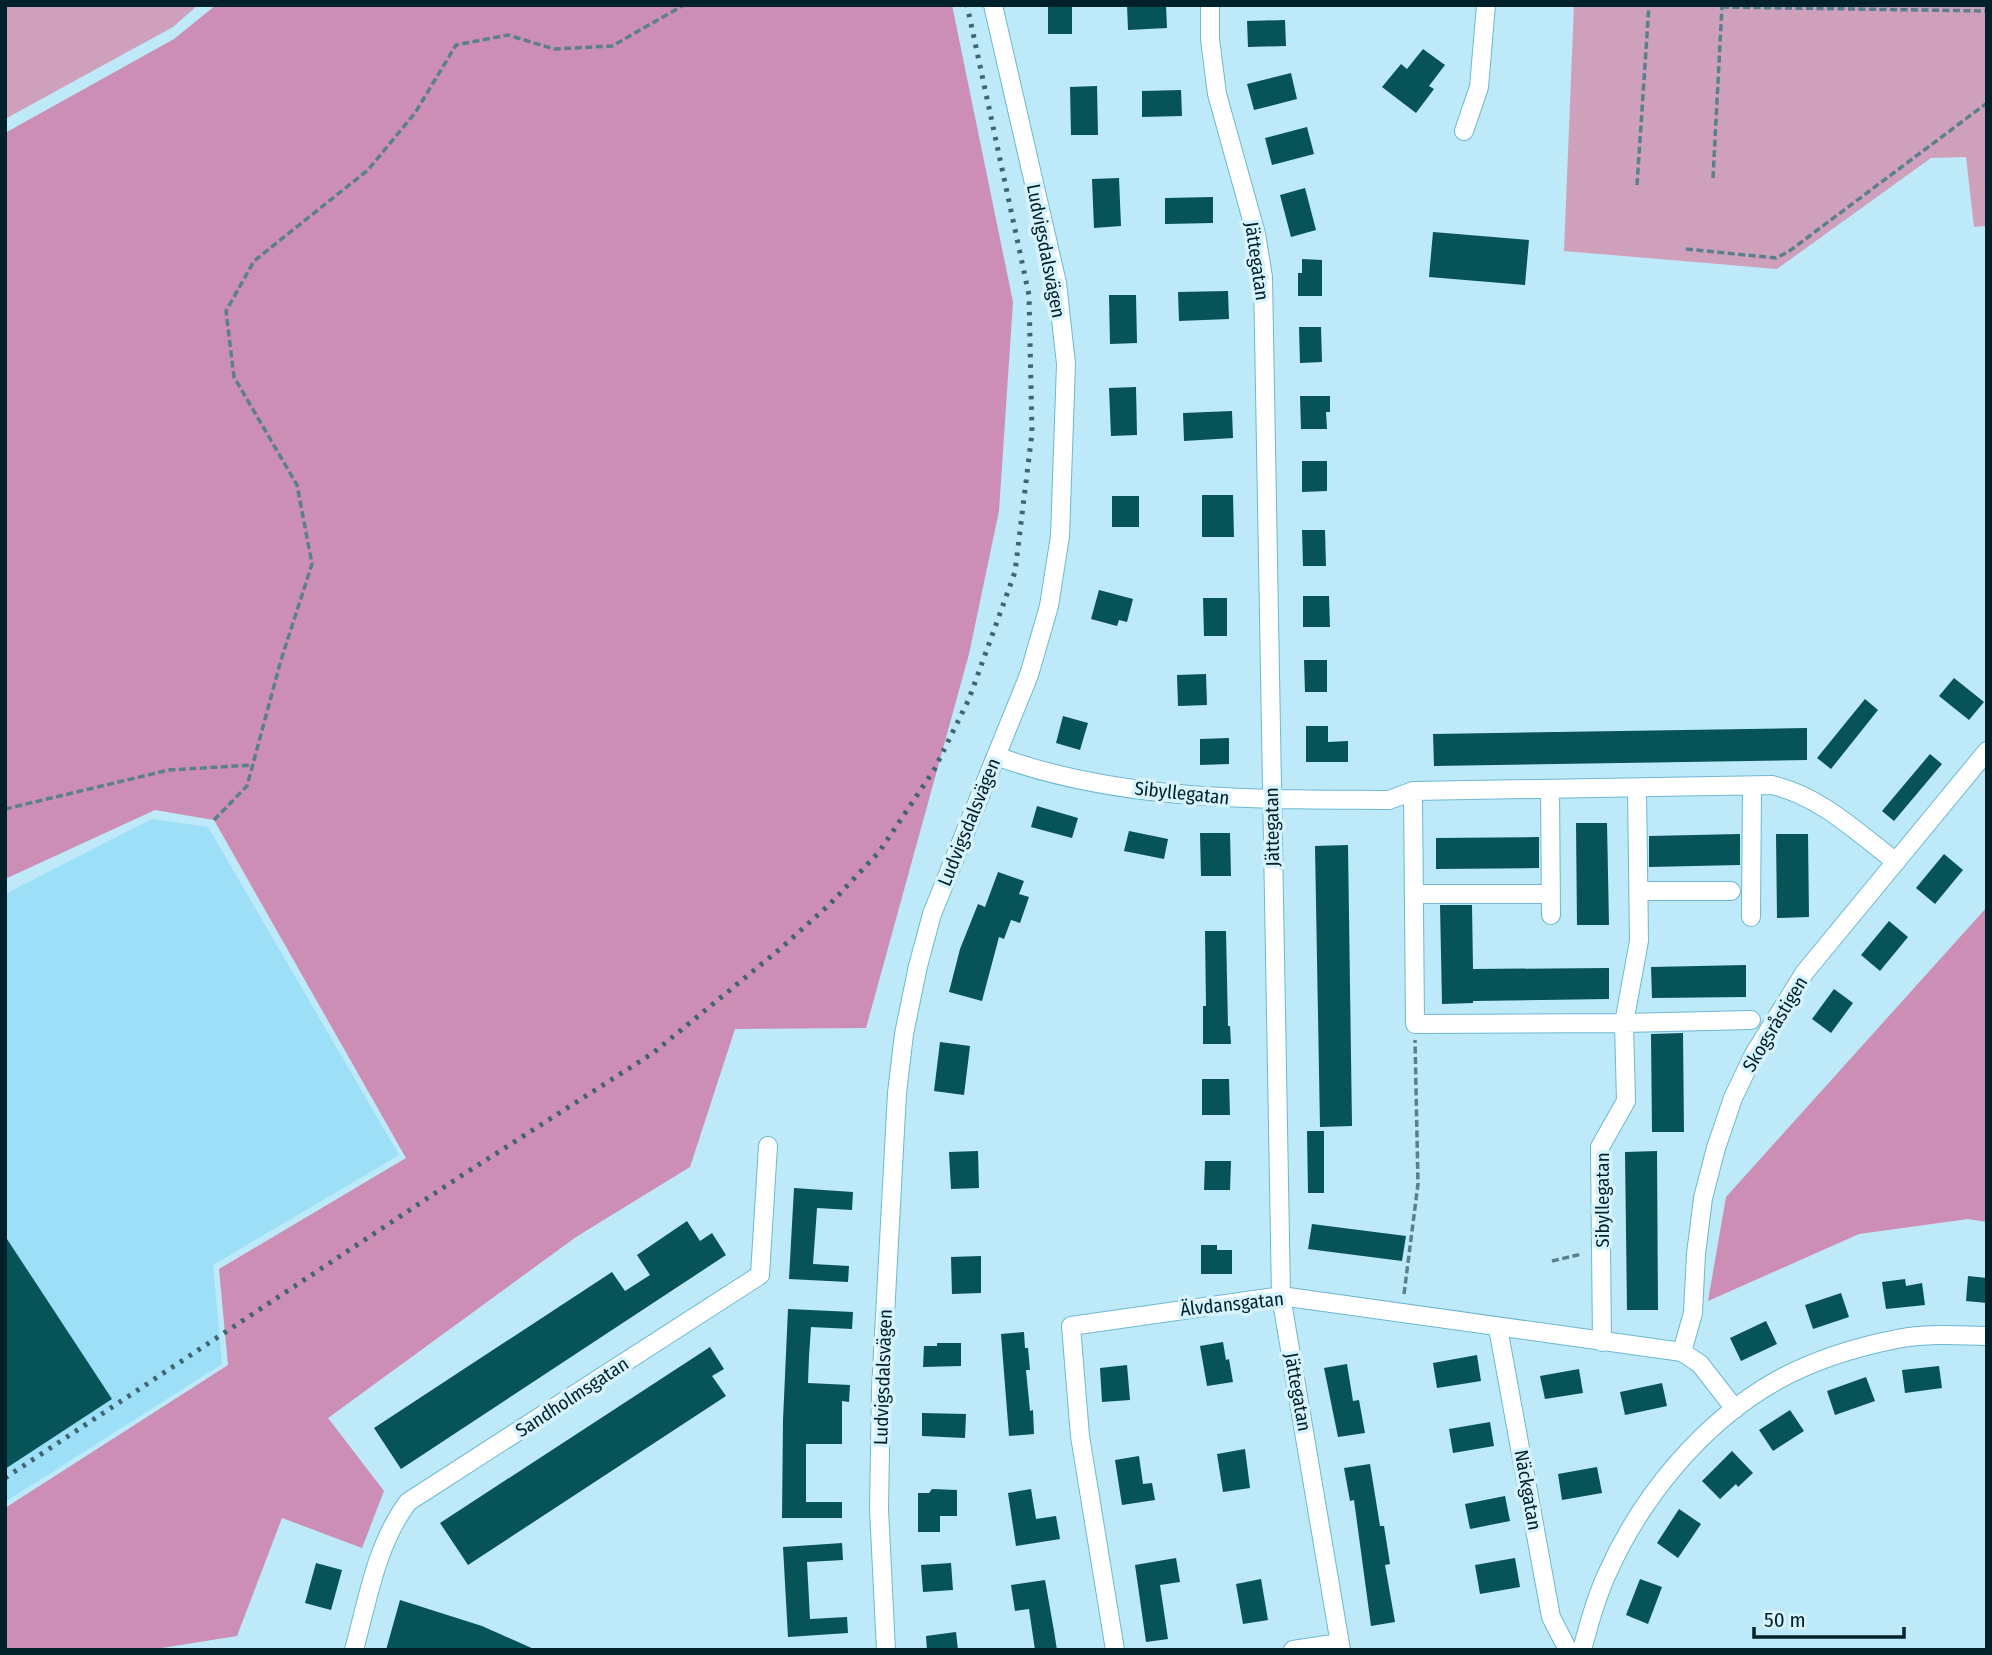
<svg xmlns="http://www.w3.org/2000/svg" width="1992" height="1655" viewBox="0 0 1992 1655" font-family="'Fira Sans Condensed',sans-serif">
	<style>
		.built { fill: #9cdff7 }
		.green { fill: #cfa0bc }
		.forest { fill: #cc8eb4 }
		.building { fill: #065358 }
		.lines { fill: none; stroke-linecap: round; stroke-linejoin: round }
		.street-casing { stroke: #6db8d2; stroke-width: 20 }
		.path { stroke: #5a808c; stroke-width: 3.5; stroke-dasharray: 7 3.5; stroke-linecap: butt }
		.street { stroke: #fff; stroke-width: 18 }
		.rail { stroke: #406470; stroke-width: 5; stroke-dasharray: 3.5 7; stroke-linecap: butt }
		.labels { text-anchor: middle; dominant-baseline: central; stroke-width: 7; stroke-linejoin: round; paint-order: stroke }
		.street-label { font-size: 19px; fill: #00202a; stroke: #d7f3fe }
	</style>
	<rect width="100%" height="100%" fill="#bde9f8"/>
	<path class="built" d="M 152,819 L 208,827 L 399,1155 L 213,1265 L 222,1364 L 5,1502 L 5,894 Z"/>
	<path class="green" d="M 5,5 L 198,5 L 173,27 L 5,119 Z
		M 1574,5 L 1987,5 L 1987,226 L 1974,227 L 1966,157 L 1931,158 L 1777,269 L 1564,251 Z"/>
	<path class="forest" d="M 216,5 L 952,5 L 1013,302 L 999,511 L 969,654 L 866,1028 L 735,1029 L 690,1167 L 576,1237 L 328,1418 L 384,1491 L 362,1548 L 282,1518 L 237,1636 L 149,1650 L 5,1650 L 5,1508 L 228,1365 L 219,1269 L 406,1158 L 214,820 L 155,810 L 5,879 L 5,133 L 174,39 Z
		M 1987,907 L 1987,1222 L 1968,1219 L 1859,1234 L 1708,1301 L 1726,1197 Z"/>
	<path class="building" d="M 1048,5 L 1072,5 L 1072,34 L 1048,34 Z
		M 1127,5 L 1166,5 L 1167,28 L 1128,30 Z
		M 1285,20 L 1286,46 L 1248,47 L 1247,21 Z
		M 1423,49 L 1445,65 L 1429,86 L 1434,89 L 1416,113 L 1382,87 L 1401,64 L 1407,69 Z
		M 1291,73 L 1297,99 L 1254,110 L 1247,84 Z
		M 1097,86 L 1098,135 L 1071,135 L 1070,87 Z
		M 1181,90 L 1182,116 L 1142,117 L 1142,91 Z
		M 1307,127 L 1314,154 L 1272,165 L 1265,138 Z
		M 1119,178 L 1121,226 L 1094,228 L 1092,179 Z
		M 1305,188 L 1316,230 L 1291,237 L 1280,195 Z
		M 1213,197 L 1213,223 L 1165,224 L 1165,198 Z
		M 1433,232 L 1529,240 L 1525,285 L 1429,277 Z
		M 1302,259 L 1322,260 L 1322,296 L 1298,296 L 1298,273 L 1302,273 Z
		M 1228,291 L 1229,319 L 1179,321 L 1178,292 Z
		M 1109,295 L 1136,295 L 1137,343 L 1110,344 Z
		M 1299,327 L 1321,327 L 1322,362 L 1300,363 Z
		M 1136,387 L 1137,435 L 1111,436 L 1109,388 Z
		M 1300,396 L 1330,396 L 1330,412 L 1326,412 L 1327,429 L 1301,429 Z
		M 1232,411 L 1233,438 L 1184,441 L 1183,413 Z
		M 1302,461 L 1327,461 L 1327,491 L 1302,492 Z
		M 1202,495 L 1233,495 L 1234,537 L 1202,537 Z
		M 1112,496 L 1139,496 L 1139,527 L 1112,527 Z
		M 1302,530 L 1325,530 L 1326,566 L 1303,566 Z
		M 1099,590 L 1133,599 L 1127,622 L 1119,620 L 1117,626 L 1091,619 Z
		M 1303,596 L 1329,596 L 1330,627 L 1303,627 Z
		M 1203,598 L 1227,598 L 1227,636 L 1204,636 Z
		M 1304,660 L 1327,660 L 1327,692 L 1305,692 Z
		M 1206,674 L 1207,705 L 1178,706 L 1177,675 Z
		M 1954,678 L 1984,702 L 1969,720 L 1939,696 Z
		M 1865,699 L 1878,710 L 1831,769 L 1817,758 Z
		M 1063,716 L 1088,723 L 1080,750 L 1056,743 Z
		M 1306,726 L 1328,726 L 1328,742 L 1348,741 L 1348,762 L 1306,762 Z
		M 1807,728 L 1807,760 L 1434,766 L 1433,734 Z
		M 1229,738 L 1229,764 L 1200,765 L 1200,739 Z
		M 1930,754 L 1942,764 L 1894,821 L 1882,811 Z
		M 1037,806 L 1078,818 L 1072,838 L 1031,827 Z
		M 1576,823 L 1607,823 L 1609,925 L 1577,925 Z
		M 1129,831 L 1168,839 L 1164,859 L 1124,851 Z
		M 1200,833 L 1230,833 L 1231,876 L 1201,876 Z
		M 1740,834 L 1740,865 L 1649,867 L 1649,836 Z
		M 1776,834 L 1808,834 L 1809,917 L 1777,918 Z
		M 1539,837 L 1539,868 L 1436,869 L 1436,838 Z
		M 1348,845 L 1352,1126 L 1320,1127 L 1315,846 Z
		M 1944,854 L 1963,870 L 1935,904 L 1916,888 Z
		M 998,872 L 1024,881 L 1019,894 L 1029,897 L 1020,923 L 1011,920 L 1004,939 L 999,937 L 982,1001 L 949,992 L 960,949 L 978,904 L 985,907 Z
		M 1440,905 L 1472,905 L 1473,969 L 1609,968 L 1609,999 L 1473,1001 L 1473,1003 L 1442,1004 Z
		M 1889,921 L 1908,937 L 1880,971 L 1861,955 Z
		M 1205,931 L 1226,931 L 1228,1026 L 1230,1026 L 1231,1044 L 1203,1044 L 1203,1006 L 1206,1006 Z
		M 1746,965 L 1746,997 L 1652,998 L 1651,967 Z
		M 1834,989 L 1853,1003 L 1831,1033 L 1812,1019 Z
		M 1683,1033 L 1684,1132 L 1652,1132 L 1651,1034 Z
		M 940,1042 L 970,1046 L 964,1095 L 934,1091 Z
		M 1202,1079 L 1229,1079 L 1230,1115 L 1202,1115 Z
		M 1307,1131 L 1324,1131 L 1324,1193 L 1308,1193 Z
		M 978,1151 L 979,1188 L 951,1189 L 949,1152 Z
		M 1657,1151 L 1658,1310 L 1627,1310 L 1625,1152 Z
		M 1205,1161 L 1231,1161 L 1230,1190 L 1204,1190 Z
		M 794,1188 L 853,1192 L 852,1210 L 817,1208 L 813,1264 L 849,1266 L 848,1282 L 789,1279 Z
		M 687,1221 L 700,1241 L 712,1233 L 726,1255 L 401,1469 L 374,1428 L 612,1272 L 625,1291 L 650,1275 L 637,1255 Z
		M 1312,1224 L 1406,1236 L 1402,1261 L 1308,1249 Z
		M 5,1236 L 112,1399 L 5,1469 Z
		M 1201,1245 L 1217,1245 L 1217,1250 L 1232,1250 L 1232,1274 L 1201,1274 Z
		M 981,1256 L 981,1293 L 952,1294 L 951,1257 Z
		M 1968,1276 L 1987,1278 L 1987,1303 L 1966,1301 Z
		M 1905,1279 L 1906,1286 L 1922,1283 L 1925,1305 L 1886,1309 L 1882,1282 Z
		M 1841,1293 L 1849,1317 L 1813,1329 L 1805,1305 Z
		M 788,1309 L 853,1312 L 852,1329 L 811,1327 L 809,1356 L 808,1383 L 850,1385 L 849,1402 L 842,1401 L 842,1444 L 806,1444 L 806,1502 L 842,1502 L 842,1518 L 782,1518 L 783,1420 Z
		M 1766,1321 L 1777,1344 L 1741,1361 L 1730,1338 Z
		M 1024,1332 L 1025,1348 L 1028,1348 L 1030,1370 L 1026,1370 L 1030,1411 L 1033,1410 L 1034,1434 L 1009,1436 L 1001,1334 Z
		M 1223,1342 L 1226,1360 L 1229,1359 L 1233,1382 L 1207,1386 L 1200,1346 Z
		M 937,1343 L 961,1343 L 961,1366 L 923,1367 L 924,1346 L 937,1346 Z
		M 710,1347 L 724,1369 L 712,1376 L 726,1396 L 468,1565 L 440,1523 Z
		M 1477,1355 L 1481,1381 L 1437,1388 L 1433,1363 Z
		M 1347,1364 L 1353,1401 L 1359,1400 L 1365,1433 L 1338,1437 L 1324,1368 Z
		M 1127,1365 L 1130,1400 L 1102,1402 L 1100,1368 Z
		M 1939,1366 L 1942,1388 L 1905,1393 L 1902,1370 Z
		M 1579,1369 L 1583,1393 L 1545,1399 L 1540,1376 Z
		M 1866,1377 L 1875,1401 L 1835,1415 L 1827,1391 Z
		M 1662,1383 L 1667,1406 L 1625,1415 L 1620,1392 Z
		M 1790,1410 L 1804,1431 L 1773,1451 L 1759,1430 Z
		M 922,1413 L 966,1414 L 965,1438 L 922,1436 Z
		M 1490,1422 L 1494,1446 L 1453,1453 L 1449,1429 Z
		M 1245,1449 L 1250,1488 L 1223,1492 L 1217,1454 Z
		M 1732,1451 L 1753,1473 L 1738,1487 L 1736,1484 L 1720,1499 L 1702,1481 Z
		M 1139,1456 L 1143,1484 L 1152,1483 L 1155,1500 L 1122,1505 L 1115,1460 Z
		M 1370,1464 L 1380,1526 L 1384,1526 L 1390,1564 L 1385,1565 L 1395,1622 L 1371,1626 L 1354,1500 L 1350,1501 L 1344,1468 Z
		M 1597,1467 L 1602,1493 L 1562,1500 L 1558,1474 Z
		M 932,1489 L 957,1490 L 957,1516 L 940,1516 L 940,1532 L 918,1532 L 918,1493 L 929,1493 Z
		M 1031,1489 L 1036,1519 L 1056,1516 L 1060,1539 L 1016,1546 L 1008,1493 Z
		M 1505,1496 L 1510,1521 L 1470,1529 L 1465,1504 Z
		M 1679,1509 L 1701,1524 L 1678,1558 L 1657,1543 Z
		M 842,1543 L 843,1560 L 807,1562 L 810,1619 L 847,1617 L 848,1633 L 788,1637 L 783,1547 Z
		M 1176,1558 L 1180,1582 L 1160,1585 L 1168,1639 L 1146,1642 L 1135,1565 Z
		M 1515,1558 L 1520,1587 L 1480,1594 L 1475,1565 Z
		M 316,1563 L 342,1570 L 331,1610 L 305,1603 Z
		M 951,1563 L 953,1590 L 923,1592 L 921,1565 Z
		M 1261,1579 L 1268,1620 L 1243,1624 L 1236,1584 Z
		M 1640,1579 L 1662,1587 L 1648,1624 L 1626,1615 Z
		M 1045,1580 L 1054,1631 L 1057,1650 L 1035,1650 L 1029,1609 L 1015,1611 L 1011,1585 Z
		M 400,1600 L 482,1626 L 536,1650 L 386,1650 Z
		M 956,1632 L 958,1650 L 927,1650 L 926,1636 Z"/>
	<g class="lines">
		<g class="street-casing">
			<path id="street" d="M 1210,5 L 1210,39 L 1217,94 L 1256,234 L 1263,277 L 1281,1296 L 1341,1650
				M 1464,131 L 1479,87 L 1486,5
				M 996,756 C 1121,802 1257,799 1389,800 L 1413,791 L 1772,785 C 1820,796 1857,832 1896,862
				M 1550,789 L 1551,915
				M 1413,791 L 1415,1024 L 1624,1023 L 1639,941 L 1637,788
				M 1639,891 L 1731,891
				M 1414,894 L 1550,894
				M 1751,917 L 1752,786
				M 1498,1328 L 1551,1617 L 1568,1650
				M 1602,1342 L 1600,1147 L 1626,1101 L 1624,1023 L 1751,1020
				M 1682,1352 L 1693,1313 L 1696,1254 L 1703,1198 L 1716,1148 L 1733,1098 L 1754,1054 L 1805,972 L 1987,751
				M 354,1650 C 368,1599 376,1545 408,1502 L 760,1275 L 768,1146
				M 886,1650 L 879,1509 L 881,1390 L 897,1093 L 904,1034 L 918,966 L 932,914 L 1029,675 L 1049,606 L 1060,536 L 1066,364 L 1057,283 L 993,5
				M 1115,1650 L 1080,1436 L 1071,1326 L 1281,1296 L 1682,1352 L 1700,1364 L 1735,1409
				M 1293,1650 L 1339,1643
				M 1582,1650 C 1589,1624 1596,1598 1607,1574 C 1641,1497 1702,1423 1776,1381 C 1812,1361 1856,1347 1897,1339 C 1926,1333 1957,1335 1987,1336"/>
		</g>
		<path class="path" d="M 1722,7 L 1987,11
			M 1713,178 L 1722,6
			M 1637,185 L 1649,5
			M 1686,249 L 1776,258 L 1788,252 L 1987,103
			M 5,809 L 169,770 L 253,765
			M 214,820 L 247,786 L 281,660 L 312,564 L 297,485 L 234,377 L 226,311 L 254,261 L 368,170 L 415,113 L 456,45 L 508,35 L 554,49 L 612,46 L 684,5
			M 1552,1261 L 1582,1254
			M 1404,1294 L 1418,1184 L 1415,1040"/>
		<use href="#street" class="street"/>
		<path class="rail" d="M 5,1478 L 461,1176 L 653,1053 L 780,949 L 830,904 L 879,852 L 934,770 L 969,699 L 1015,572 L 1032,433 L 1029,295 L 967,5"/>
	</g>
	<g class="labels">
		<g class="street-label">
			<text transform="translate(1046 251) rotate(79)">Ludvigsdalsvägen</text>
			<text transform="translate(1257 261) rotate(82)">Jättegatan</text>
			<text transform="translate(1182 793) rotate(6)">Sibyllegatan</text>
			<text transform="translate(969 822) rotate(-68)">Ludvigsdalsvägen</text>
			<text transform="translate(1272 827) rotate(-91)">Jättegatan</text>
			<text transform="translate(1775 1024) rotate(-59)">Skogsråstigen</text>
			<text transform="translate(1602 1200) rotate(-90)">Sibyllegatan</text>
			<text transform="translate(1232 1304) rotate(-6)">Älvdansgatan</text>
			<text transform="translate(883 1377) rotate(-88)">Ludvigsdalsvägen</text>
			<text transform="translate(1298 1392) rotate(80)">Jättegatan</text>
			<text transform="translate(572 1397) rotate(-33)">Sandholmsgatan</text>
			<text transform="translate(1528 1490) rotate(80)">Näckgatan</text>
		</g>
	</g>
	<rect width="1992" height="1655" fill="none" stroke="#00202a" stroke-width="14"/>
	<path d="M1754 1627v10h150v-10" fill="none" stroke="#00202a" stroke-width="3.5"/>
	<text x="1764" y="1627" font-size="21" fill="#00202a" stroke="#d7f3fe" stroke-width="5" paint-order="stroke">50 m</text>
</svg>
